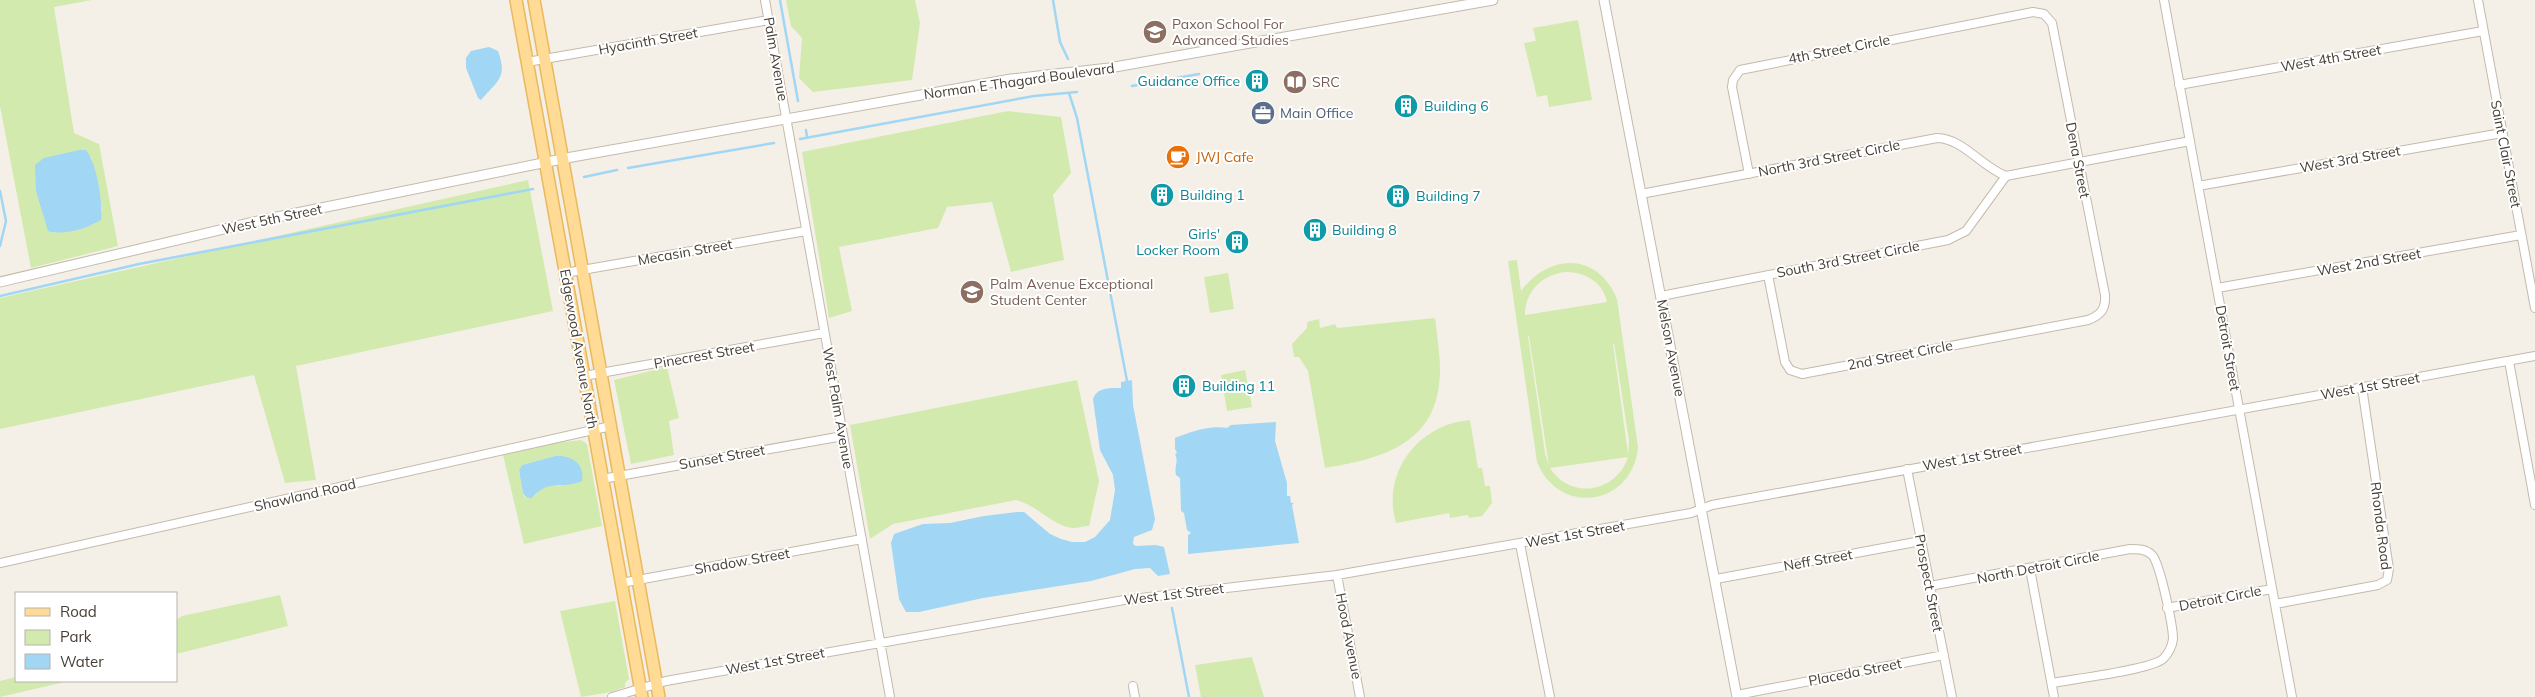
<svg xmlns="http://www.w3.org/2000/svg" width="2535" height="697" viewBox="0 0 2535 697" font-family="Mulish,sans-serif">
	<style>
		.green { fill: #d2eaae; fill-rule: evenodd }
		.water { fill: #a1d6f4 }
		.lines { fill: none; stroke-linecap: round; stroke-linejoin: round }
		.stream { stroke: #a1d6f4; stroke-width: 2.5 }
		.minor-casing { stroke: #c3baac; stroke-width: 10 }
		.tertiary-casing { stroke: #c3baac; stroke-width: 11 }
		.primary-casing { stroke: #e9b960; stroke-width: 14 }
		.minor { stroke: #fff; stroke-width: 8 }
		.tertiary { stroke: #fff; stroke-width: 9 }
		.primary { stroke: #ffdb95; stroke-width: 11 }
		.labels { text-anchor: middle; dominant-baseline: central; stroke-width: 4; stroke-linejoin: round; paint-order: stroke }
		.education-label { font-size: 14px; fill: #785e54; stroke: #fff; text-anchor: start }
		.street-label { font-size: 14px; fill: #484036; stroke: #fff }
		.culture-label { font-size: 14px; fill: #0d838f; stroke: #fff; text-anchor: start }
		.service-label { font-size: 14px; fill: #4e5e75; stroke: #fff; text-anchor: start }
		.food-label { font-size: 14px; fill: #c56008; stroke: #fff; text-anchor: start }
	</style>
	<rect width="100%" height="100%" fill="#f4f0e7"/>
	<path class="green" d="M 0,0 L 92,0 L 54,7 L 74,133 L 99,144 L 118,246 L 31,268 L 0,106 ZM 91,156 L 102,211 L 95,224 L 54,233 Z
		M 786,0 L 915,0 L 920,23 L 912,80 L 813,92 L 799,78 L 802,38 L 791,26 Z
		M 1578,20 L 1592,100 L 1549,107 L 1547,95 L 1537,97 L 1524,43 L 1536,41 L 1533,28 Z
		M 1008,111 L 1061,117 L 1071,173 L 1053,195 L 1064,260 L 1011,272 L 992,202 L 947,207 L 938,228 L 839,247 L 852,311 L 829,318 L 802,152 Z
		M 528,180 L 553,311 L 296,366 L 316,480 L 285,483 L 254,375 L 0,429 L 0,298 Z
		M 1517,260 L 1521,291 C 1549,253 1598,252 1617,299 L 1638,447 C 1633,506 1559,517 1537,462 L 1508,261 ZM 1568,272 C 1587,273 1603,283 1607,302 L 1525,315 C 1525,290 1544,273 1568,272 ZM 1528,336 L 1529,336 L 1549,466 L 1545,453 ZM 1614,343 L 1629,441 L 1628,454 L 1613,344 ZM 1628,457 C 1617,492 1571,501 1550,468 Z
		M 1228,273 L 1234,309 L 1210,313 L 1204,277 Z
		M 1435,318 C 1437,335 1440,354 1440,371 C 1439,443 1385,458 1325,468 L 1308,371 L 1299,357 L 1294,357 L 1292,344 L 1307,328 L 1307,322 L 1319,319 L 1320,328 L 1335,324 L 1337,328 Z
		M 667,367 L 679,418 L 669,421 L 674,455 L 631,464 L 614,380 Z
		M 1245,370 L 1252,407 L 1227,411 L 1221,375 Z
		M 1077,380 L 1099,481 L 1089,526 C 1084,526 1078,528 1073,528 C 1054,527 1037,505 1016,500 L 893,524 L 870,539 L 850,425 Z
		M 1470,420 L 1478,468 L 1482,468 L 1485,486 L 1490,486 L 1492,503 L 1482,516 L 1469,518 L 1468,515 L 1450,518 L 1449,513 L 1396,523 C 1381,472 1419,424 1470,420 Z
		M 581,440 L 587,444 L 602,526 L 524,544 L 503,455 L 554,443 ZM 555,456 L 562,457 L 561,486 C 548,483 541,488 532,498 L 526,498 L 523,493 L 519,470 L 522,465 Z
		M 280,595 L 288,626 L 176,654 L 176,620 L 182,616 Z
		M 615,601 L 629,679 L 625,683 L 625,687 L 611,692 L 581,697 L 560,611 Z
		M 1252,657 L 1264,697 L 1201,697 L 1195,665 Z
		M 16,677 L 16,681 L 69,681 L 0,697 L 0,681 Z"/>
	<path class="water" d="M 489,47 L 498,51 C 508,78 497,81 481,100 L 478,98 L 466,68 L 466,58 L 471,51 Z
		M 79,150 L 86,150 C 97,164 103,202 101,220 C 89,228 63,236 48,231 L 36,191 L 35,165 L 44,158 Z
		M 1132,380 L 1133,405 L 1155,519 L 1152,530 L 1134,537 L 1133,544 L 1136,546 L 1156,545 L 1164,547 L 1170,574 L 1158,576 L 1150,568 L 1135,569 L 1091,581 L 983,598 L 919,612 L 906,612 L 899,599 L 891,543 L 894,534 L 923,524 L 950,523 L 984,516 L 1017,512 L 1024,512 L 1050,534 L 1061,539 L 1072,542 L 1085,542 L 1095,537 L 1110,520 L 1115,490 L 1113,475 L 1100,450 L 1093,399 C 1097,387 1110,388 1121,388 L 1121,382 Z
		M 1276,422 L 1275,441 L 1287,483 L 1287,496 L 1290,496 L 1291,503 L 1294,503 L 1292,505 L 1299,543 L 1188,554 L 1188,535 L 1191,533 L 1187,530 L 1184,513 L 1181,511 L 1180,478 L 1176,475 C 1174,465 1179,462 1175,454 L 1177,453 L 1175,449 L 1175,438 C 1191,432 1209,425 1227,428 L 1231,425 Z
		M 555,456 C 571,455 585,463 582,481 C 561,490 549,478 532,498 L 527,498 L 523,493 L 519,470 L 522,465 Z"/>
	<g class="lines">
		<path class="stream" d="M 780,0 L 798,101
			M 1053,0 L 1060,42 L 1068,59
			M 1132,86 L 1199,74
			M 1069,93 L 1077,118 L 1127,381
			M 806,130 L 807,137
			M 800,139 L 1034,96 L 1077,92
			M 628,168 L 774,143
			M 584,177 L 617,170
			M 0,191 L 6,221 L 0,246
			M 0,296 L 139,264 L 533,189
			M 1172,608 L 1189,697"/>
		<g class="minor-casing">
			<path id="minor" d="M 765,0 L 890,697
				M 2164,0 L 2292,697
				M 2478,0 L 2535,308
				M 527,62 L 769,20
				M 2179,85 L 2483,31
				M 1749,174 L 1732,87 L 1733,80 L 1740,70 L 2033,12 L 2044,14 L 2052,23 L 2105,295 C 2106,309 2101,315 2088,320 L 1802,374 L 1790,370 L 1785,362 L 1768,275
				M 2198,186 L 2502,133
				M 1641,194 L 1937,138 C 1962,138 1982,167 2006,176 L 2190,141
				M 565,273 L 806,231
				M 2217,288 L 2521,235
				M 1661,296 L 1948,240 L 1966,231 L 2006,176
				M 2509,361 L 2535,505
				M 584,376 L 824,333
				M 1907,469 L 1952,697
				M 602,479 L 843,436
				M 1520,544 L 1550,697
				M 0,563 L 611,426
				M 2030,569 L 2054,697
				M 1337,575 L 1360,697
				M 1716,579 L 1921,541
				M 621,583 L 862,539
				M 1930,586 L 2130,549 C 2138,549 2146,549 2152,555 C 2160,563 2173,626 2173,639 C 2172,647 2168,654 2163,659 C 2150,670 2073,679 2052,683
				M 2275,604 L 2378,585 L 2387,580 L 2389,569 L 2362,387
				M 2167,608 L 2272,589
				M 1133,686 L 1135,697
				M 1737,695 L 1944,655
				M 612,697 L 666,681 L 1124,600 L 1337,575 L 1691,513 L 1712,505 L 2535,356"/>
		</g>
		<g class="tertiary-casing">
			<path id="tertiary" d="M 1604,0 L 1737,697
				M 0,282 L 262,220 L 572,157 L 1011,79 L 1109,68 L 1493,0"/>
		</g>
		<g class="primary-casing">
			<path id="primary" d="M 516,0 L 642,697
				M 534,0 L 659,697"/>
		</g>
		<use href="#minor" class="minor"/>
		<use href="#tertiary" class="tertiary"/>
		<use href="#primary" class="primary"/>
	</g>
	<defs>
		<g id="school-disc" transform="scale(1.25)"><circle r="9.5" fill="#8d6e63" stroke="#fff"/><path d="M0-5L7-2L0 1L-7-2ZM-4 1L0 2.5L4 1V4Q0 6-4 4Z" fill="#fff"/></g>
		<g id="building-disc" transform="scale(1.25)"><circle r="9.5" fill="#0f9aa8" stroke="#fff"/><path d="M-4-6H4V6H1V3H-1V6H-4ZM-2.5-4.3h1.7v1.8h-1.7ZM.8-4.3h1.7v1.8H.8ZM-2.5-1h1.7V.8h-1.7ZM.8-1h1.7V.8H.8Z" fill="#fff"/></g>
		<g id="library-disc" transform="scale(1.25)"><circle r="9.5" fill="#8d6e63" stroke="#fff"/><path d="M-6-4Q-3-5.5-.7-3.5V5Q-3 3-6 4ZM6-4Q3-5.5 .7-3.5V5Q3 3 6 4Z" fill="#fff"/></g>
		<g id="office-disc" transform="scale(1.25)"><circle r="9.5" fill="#5c6f8a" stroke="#fff"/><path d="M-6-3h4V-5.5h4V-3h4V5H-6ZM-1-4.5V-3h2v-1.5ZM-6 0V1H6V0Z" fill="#fff"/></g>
		<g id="cafe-disc" transform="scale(1.25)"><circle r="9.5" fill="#e8710a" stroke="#fff"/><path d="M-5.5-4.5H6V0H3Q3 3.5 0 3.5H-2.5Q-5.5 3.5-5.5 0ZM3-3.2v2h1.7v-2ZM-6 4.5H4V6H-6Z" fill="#fff"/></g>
	</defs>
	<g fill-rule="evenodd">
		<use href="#school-disc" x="1155" y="32"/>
		<use href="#building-disc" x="1257" y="81"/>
		<use href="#library-disc" x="1295" y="82"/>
		<use href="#building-disc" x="1406" y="106"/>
		<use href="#office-disc" x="1263" y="113"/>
		<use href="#cafe-disc" x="1178" y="157"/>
		<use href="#building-disc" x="1162" y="195"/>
		<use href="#building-disc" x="1398" y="196"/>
		<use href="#building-disc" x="1315" y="230"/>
		<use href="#building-disc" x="1237" y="242"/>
		<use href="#school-disc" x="972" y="292"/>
		<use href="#building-disc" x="1184" y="386"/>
	</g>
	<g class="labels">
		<g class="education-label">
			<text x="1172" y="24">Paxon School For<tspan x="1172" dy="16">Advanced Studies</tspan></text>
			<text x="1312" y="82">SRC</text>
			<text x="990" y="284">Palm Avenue Exceptional<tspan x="990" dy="16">Student Center</tspan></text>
		</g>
		<g class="street-label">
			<text transform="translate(648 41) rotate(-10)">Hyacinth Street</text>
			<text transform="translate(1839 49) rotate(-11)">4th Street Circle</text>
			<text transform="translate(2331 58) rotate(-10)">West 4th Street</text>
			<text transform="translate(776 59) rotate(80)">Palm Avenue</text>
			<text transform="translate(1019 81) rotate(-8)">Norman E Thagard Boulevard</text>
			<text transform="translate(2506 154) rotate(79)">Saint Clair Street</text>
			<text transform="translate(1829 158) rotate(-11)">North 3rd Street Circle</text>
			<text transform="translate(2350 159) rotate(-10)">West 3rd Street</text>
			<text transform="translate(2078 160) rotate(79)">Dena Street</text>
			<text transform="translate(272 219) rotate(-12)">West 5th Street</text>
			<text transform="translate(685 252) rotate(-10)">Mecasin Street</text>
			<text transform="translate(1848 259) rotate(-11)">South 3rd Street Circle</text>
			<text transform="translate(2369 262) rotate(-10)">West 2nd Street</text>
			<text transform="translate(1671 348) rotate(79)">Melson Avenue</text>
			<text transform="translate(2228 348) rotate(80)">Detroit Street</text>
			<text transform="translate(579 349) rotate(80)">Edgewood Avenue North</text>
			<text transform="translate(704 355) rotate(-10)">Pinecrest Street</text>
			<text transform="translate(1900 355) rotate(-11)">2nd Street Circle</text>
			<text transform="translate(2370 386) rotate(-10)">West 1st Street</text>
			<text transform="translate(838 408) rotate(80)">West Palm Avenue</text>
			<text transform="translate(722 457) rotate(-10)">Sunset Street</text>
			<text transform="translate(1972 457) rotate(-10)">West 1st Street</text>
			<text transform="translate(305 495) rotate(-13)">Shawland Road</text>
			<text transform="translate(2381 526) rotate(83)">Rhonda Road</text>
			<text transform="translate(1575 534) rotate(-10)">West 1st Street</text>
			<text transform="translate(1818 560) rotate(-10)">Neff Street</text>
			<text transform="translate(742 561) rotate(-10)">Shadow Street</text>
			<text transform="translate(2038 567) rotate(-11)">North Detroit Circle</text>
			<text transform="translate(1929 583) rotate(79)">Prospect Street</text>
			<text transform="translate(1174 594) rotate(-7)">West 1st Street</text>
			<text transform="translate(2220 598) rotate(-11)">Detroit Circle</text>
			<text transform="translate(1349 636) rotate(79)">Hood Avenue</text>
			<text transform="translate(775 661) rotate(-10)">West 1st Street</text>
			<text transform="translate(1855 672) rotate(-11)">Placeda Street</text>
		</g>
		<g class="culture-label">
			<text x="1240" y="81" text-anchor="end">Guidance Office</text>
			<text x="1424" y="106">Building 6</text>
			<text x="1180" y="195">Building 1</text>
			<text x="1416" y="196">Building 7</text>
			<text x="1332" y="230">Building 8</text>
			<text x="1220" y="234" text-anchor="end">Girls'<tspan x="1220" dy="16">Locker Room</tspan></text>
			<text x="1202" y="386">Building 11</text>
		</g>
		<g class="service-label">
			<text x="1280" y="113">Main Office</text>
		</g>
		<g class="food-label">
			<text x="1196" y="157">JWJ Cafe</text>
		</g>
	</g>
	<rect x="15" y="592" width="162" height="90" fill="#ffffff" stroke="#b6b3af"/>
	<rect x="25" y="608" width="25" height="8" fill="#ffdb95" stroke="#b6b3af"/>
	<text x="60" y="617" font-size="15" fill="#484036">Road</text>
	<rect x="25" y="630" width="25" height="15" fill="#d2eaae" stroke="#b6b3af"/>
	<text x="60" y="642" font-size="15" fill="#484036">Park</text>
	<rect x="25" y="654" width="25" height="15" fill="#a1d6f4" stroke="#b6b3af"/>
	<text x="60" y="667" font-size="15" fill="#484036">Water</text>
</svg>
